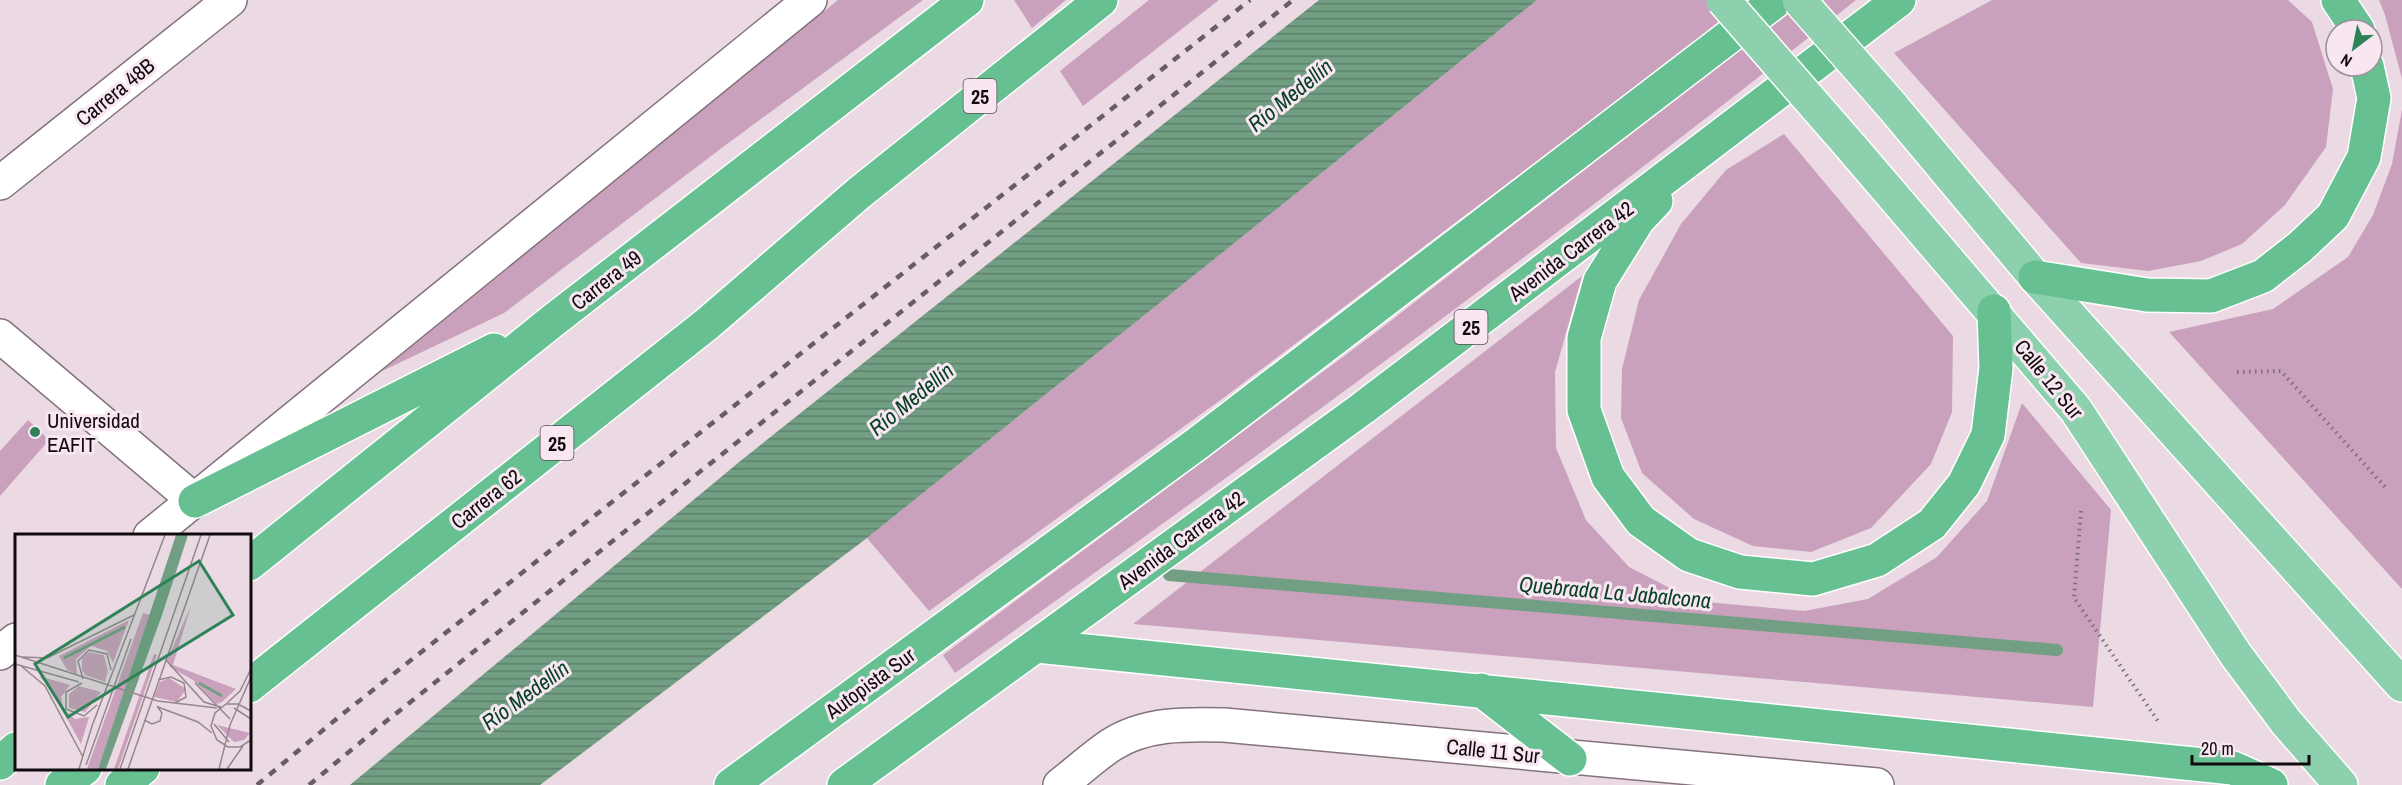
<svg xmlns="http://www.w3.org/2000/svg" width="2402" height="785" viewBox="0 0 2402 785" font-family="'Archivo Narrow',sans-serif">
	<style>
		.green { fill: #caa1bc }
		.water { fill: url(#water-rules) }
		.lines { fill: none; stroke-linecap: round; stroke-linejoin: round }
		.stream { stroke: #729f83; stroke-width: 12 }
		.minor-casing { stroke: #83727d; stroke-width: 36 }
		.primary-casing { stroke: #fff; stroke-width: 36 }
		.trunk-casing { stroke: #fff; stroke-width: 36 }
		.path { stroke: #7c7077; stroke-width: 4; stroke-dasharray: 1.5 4.5; stroke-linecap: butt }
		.minor { stroke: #fff; stroke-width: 33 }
		.primary { stroke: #8cd0ad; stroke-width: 33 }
		.trunk { stroke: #66c092; stroke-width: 33 }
		.rail { stroke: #685d64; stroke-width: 4.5; stroke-dasharray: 8 8; stroke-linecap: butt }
		.primary-bridge-casing { stroke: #fff; stroke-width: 36; stroke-linecap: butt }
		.primary-bridge { stroke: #8cd0ad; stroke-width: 33 }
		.poi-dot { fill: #2d8357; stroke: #f8e6f1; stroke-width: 2 }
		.labels { text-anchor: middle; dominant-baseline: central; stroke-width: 6; stroke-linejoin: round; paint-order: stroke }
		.shield { fill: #f8e6f1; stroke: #564d53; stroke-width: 1.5 }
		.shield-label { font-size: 20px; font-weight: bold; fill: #110b0f }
		.street-label { font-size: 21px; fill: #110b0f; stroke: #f8e6f1 }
		.poi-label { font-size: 21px; fill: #110b0f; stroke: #f8e6f1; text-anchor: start }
		.water-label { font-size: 22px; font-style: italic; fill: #064126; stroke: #f8e6f1 }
		.inset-river { fill: none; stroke: #729f83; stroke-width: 3 }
		.inset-road { fill: none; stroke: #94878f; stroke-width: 1.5 }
		.view { fill: #2d8357; fill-opacity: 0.15; stroke: #2d8357; stroke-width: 3 }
		.inset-edge { fill: none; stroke: #110b0f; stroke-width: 3 }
	</style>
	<defs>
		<pattern id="water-rules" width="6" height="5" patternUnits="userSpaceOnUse" patternTransform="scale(1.5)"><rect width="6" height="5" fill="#729f83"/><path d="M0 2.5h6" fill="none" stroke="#5c806a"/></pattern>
	</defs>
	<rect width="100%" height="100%" fill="#ebd9e4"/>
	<path class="green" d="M 838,0 L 923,0 L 727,144 L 504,313 L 380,372 Z
		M 1014,0 L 1066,0 L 1032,28 Z
		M 1149,0 L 1219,0 L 1083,106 L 1060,71 Z
		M 1537,0 L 1750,0 L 1226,396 L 929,611 L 867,538 Z
		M 1802,0 L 1856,0 C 1563,234 1260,455 955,673 L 943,655 L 1379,330 Z
		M 1992,0 L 2288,0 L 2312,22 L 2333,89 L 2326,147 L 2285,205 L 2242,244 L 2201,261 L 2148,271 L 2081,263 L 1894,53 Z
		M 2379,0 L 2402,0 L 2402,79 L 2385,15 Z
		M 2402,109 L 2402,589 L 2169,332 L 2273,309 L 2348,257 L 2373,215 L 2392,164 Z
		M 1784,134 L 1953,336 L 1952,412 L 1931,464 L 1871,528 L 1811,552 L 1753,546 L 1694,519 L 1642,473 L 1621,418 L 1622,369 L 1639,300 L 1681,224 L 1726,170 Z
		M 1582,276 L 1555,372 L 1556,448 L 1586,520 L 1629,567 L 1695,601 L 1804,611 L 1868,599 L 1937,557 L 1987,501 L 2022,403 L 2111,510 L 2093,707 L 1133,624 Z
		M 28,420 L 49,440 L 0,496 L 0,451 Z"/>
	<path class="water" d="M 1319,0 L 1537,0 L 867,538 L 540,785 L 350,785 L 738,463 Z"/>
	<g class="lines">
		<path class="stream" d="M 1169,575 L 2057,650"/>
		<g class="minor-casing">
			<path id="minor" d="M 0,183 L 230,0
				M 0,336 L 195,501
				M 150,536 L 810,0
				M 0,653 L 16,640
				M 1060,785 C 1077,772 1093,757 1111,745 C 1145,723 1186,724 1224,725 L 1877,785"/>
		</g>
		<g class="primary-casing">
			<path id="primary" d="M 1892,106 L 2035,277 L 2402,685
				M 1852,148 L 2076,410 L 2236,655 L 2286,722 L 2341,785"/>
		</g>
		<g class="trunk-casing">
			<path id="trunk" d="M 2338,0 L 2358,30
				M 1656,201 L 1638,220 L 1600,281 L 1584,338 L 1584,410 L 1608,477 L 1641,521 L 1689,555 L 1740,572 L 1813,579 L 1877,560 L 1932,524 L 1964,484 L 1988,435 L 1996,368 L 1994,311
				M 2035,277 L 2147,295 L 2211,296 L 2263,276 L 2300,247 L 2333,216 L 2364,157 L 2374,98 L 2367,66
				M 195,501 L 494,350
				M 249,564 L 555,319 L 967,0
				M 1037,646 L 2233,768 L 2271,785
				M 249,686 L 707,324 L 859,193 L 1101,0
				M 1481,690 L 1570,759
				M 0,763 L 16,749
				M 62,785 L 85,768
				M 122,785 L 143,768
				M 731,785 L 1198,443 L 1777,0
				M 844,785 L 1363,408 L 1899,0"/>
		</g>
		<path class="path" d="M 2237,372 L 2281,371 L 2385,487
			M 2081,511 L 2074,598 L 2160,724"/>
		<use href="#minor" class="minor"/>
		<use href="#primary" class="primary"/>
		<use href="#trunk" class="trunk"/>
		<path class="rail" d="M 257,785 L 340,716 L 1250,0
			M 309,785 L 379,727 L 1293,0"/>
		<g class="primary-bridge-casing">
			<path id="primary-bridge" d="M 1723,0 L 1852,148
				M 1799,0 L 1892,106"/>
		</g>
		<use href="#primary-bridge" class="primary-bridge"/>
	</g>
	<circle class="poi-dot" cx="35" cy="432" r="6"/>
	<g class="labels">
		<g class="shield">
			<rect x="963.5" y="79" width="33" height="34" rx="4.5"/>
			<rect x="1454.5" y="310" width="33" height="34" rx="4.5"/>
			<rect x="540.5" y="426" width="33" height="34" rx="4.5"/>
		</g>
		<g class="shield-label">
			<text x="980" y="96">25</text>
			<text x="1471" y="327">25</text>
			<text x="557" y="443">25</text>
		</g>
		<g class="street-label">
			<text transform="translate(115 92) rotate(-39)">Carrera 48B</text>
			<text transform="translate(1571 251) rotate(-37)">Avenida Carrera 42</text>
			<text transform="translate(606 280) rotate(-38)">Carrera 49</text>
			<text transform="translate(2049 379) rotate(51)">Calle 12 Sur</text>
			<text transform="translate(486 499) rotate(-38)">Carrera 62</text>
			<text transform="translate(1181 540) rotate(-36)">Avenida Carrera 42</text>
			<text transform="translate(870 683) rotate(-36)">Autopista Sur</text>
			<text transform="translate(1493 751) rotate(6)">Calle 11 Sur</text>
		</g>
		<g class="poi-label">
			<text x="47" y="420">Universidad<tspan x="47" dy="24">EAFIT</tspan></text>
		</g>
		<g class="water-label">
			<text transform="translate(1290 95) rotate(-39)">Río Medellín</text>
			<text transform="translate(911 399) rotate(-39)">Río Medellín</text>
			<text transform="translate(1615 592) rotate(5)">Quebrada La Jabalcona</text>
			<text transform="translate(525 695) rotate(-36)">Río Medellín</text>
		</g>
	</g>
	<g transform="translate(15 534)">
		<rect width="236" height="236" fill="#ebd9e4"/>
		<path d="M 176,72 L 158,131 L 221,155 L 207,168 L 202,170 L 178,146 L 155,133 L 152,126 ZM 128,79 L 135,81 L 83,235 L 72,235 ZM 114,86 L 98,129 L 92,117 L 76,112 L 61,125 L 62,140 L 52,136 L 44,122 ZM 74,118 L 89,121 L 93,137 L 90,148 L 70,141 L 67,136 L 67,124 ZM 139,120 L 142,121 L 103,235 L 99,235 ZM 24,142 L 55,151 L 46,163 L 49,177 L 60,185 L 74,183 L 66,210 L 34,152 ZM 154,144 L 171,155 L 162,168 L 139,163 L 145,148 ZM 64,152 L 86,158 L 70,178 L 54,174 L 54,160 Z" fill="#caa1bc"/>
		<path d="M 202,191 L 235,199 L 229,206 L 219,208 Z" fill="#caa1bc"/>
		<path d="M 161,1 L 173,1 L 147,81 L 91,235 L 83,235 Z" fill="#729f83"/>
		<path class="inset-river" d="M 49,124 L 110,93M 184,149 L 207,162"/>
		<path class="inset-road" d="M 0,121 L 143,167 L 202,174M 7,123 L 32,124 L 119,81M 150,125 L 189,168 L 206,173M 0,130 L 64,148M 5,131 L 30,152 L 68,223M 68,145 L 63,127 L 74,116 L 92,120 L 96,136M 143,146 L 156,143 L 169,149 L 171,163 L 160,169M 67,149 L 51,158 L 51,175 L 69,182 L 82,171M 180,149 L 215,185M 212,169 L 225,157 L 236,135M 143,173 L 183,188 L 197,199M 219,174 L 236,185M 236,177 L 223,170 L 211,170 L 200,179 L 196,192 L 202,206 L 213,213 L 225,213 L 236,206M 129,186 L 137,190 L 145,187 L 147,179 L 142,172M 199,190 L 214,208M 71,231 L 116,105M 64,235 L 77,192 L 150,1M 105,235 L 186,1M 113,235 L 195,1M 204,235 L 215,191 L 236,143M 212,235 L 228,212"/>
		<path class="view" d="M 184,27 L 218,81 L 53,183 L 20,130 Z"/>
		<rect width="236" height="236" class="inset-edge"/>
	</g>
	<g transform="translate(2354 48) rotate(212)"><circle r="28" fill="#f8e6f1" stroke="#9c8e97" stroke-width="1.5"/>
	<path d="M0-4.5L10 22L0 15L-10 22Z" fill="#2d8357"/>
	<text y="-9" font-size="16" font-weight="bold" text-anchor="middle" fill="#110b0f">N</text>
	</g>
	<path d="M2192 755v9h117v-9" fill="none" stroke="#110b0f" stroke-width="3"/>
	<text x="2201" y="755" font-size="18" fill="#110b0f" stroke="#f8e6f1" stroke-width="4.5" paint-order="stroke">20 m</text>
</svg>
